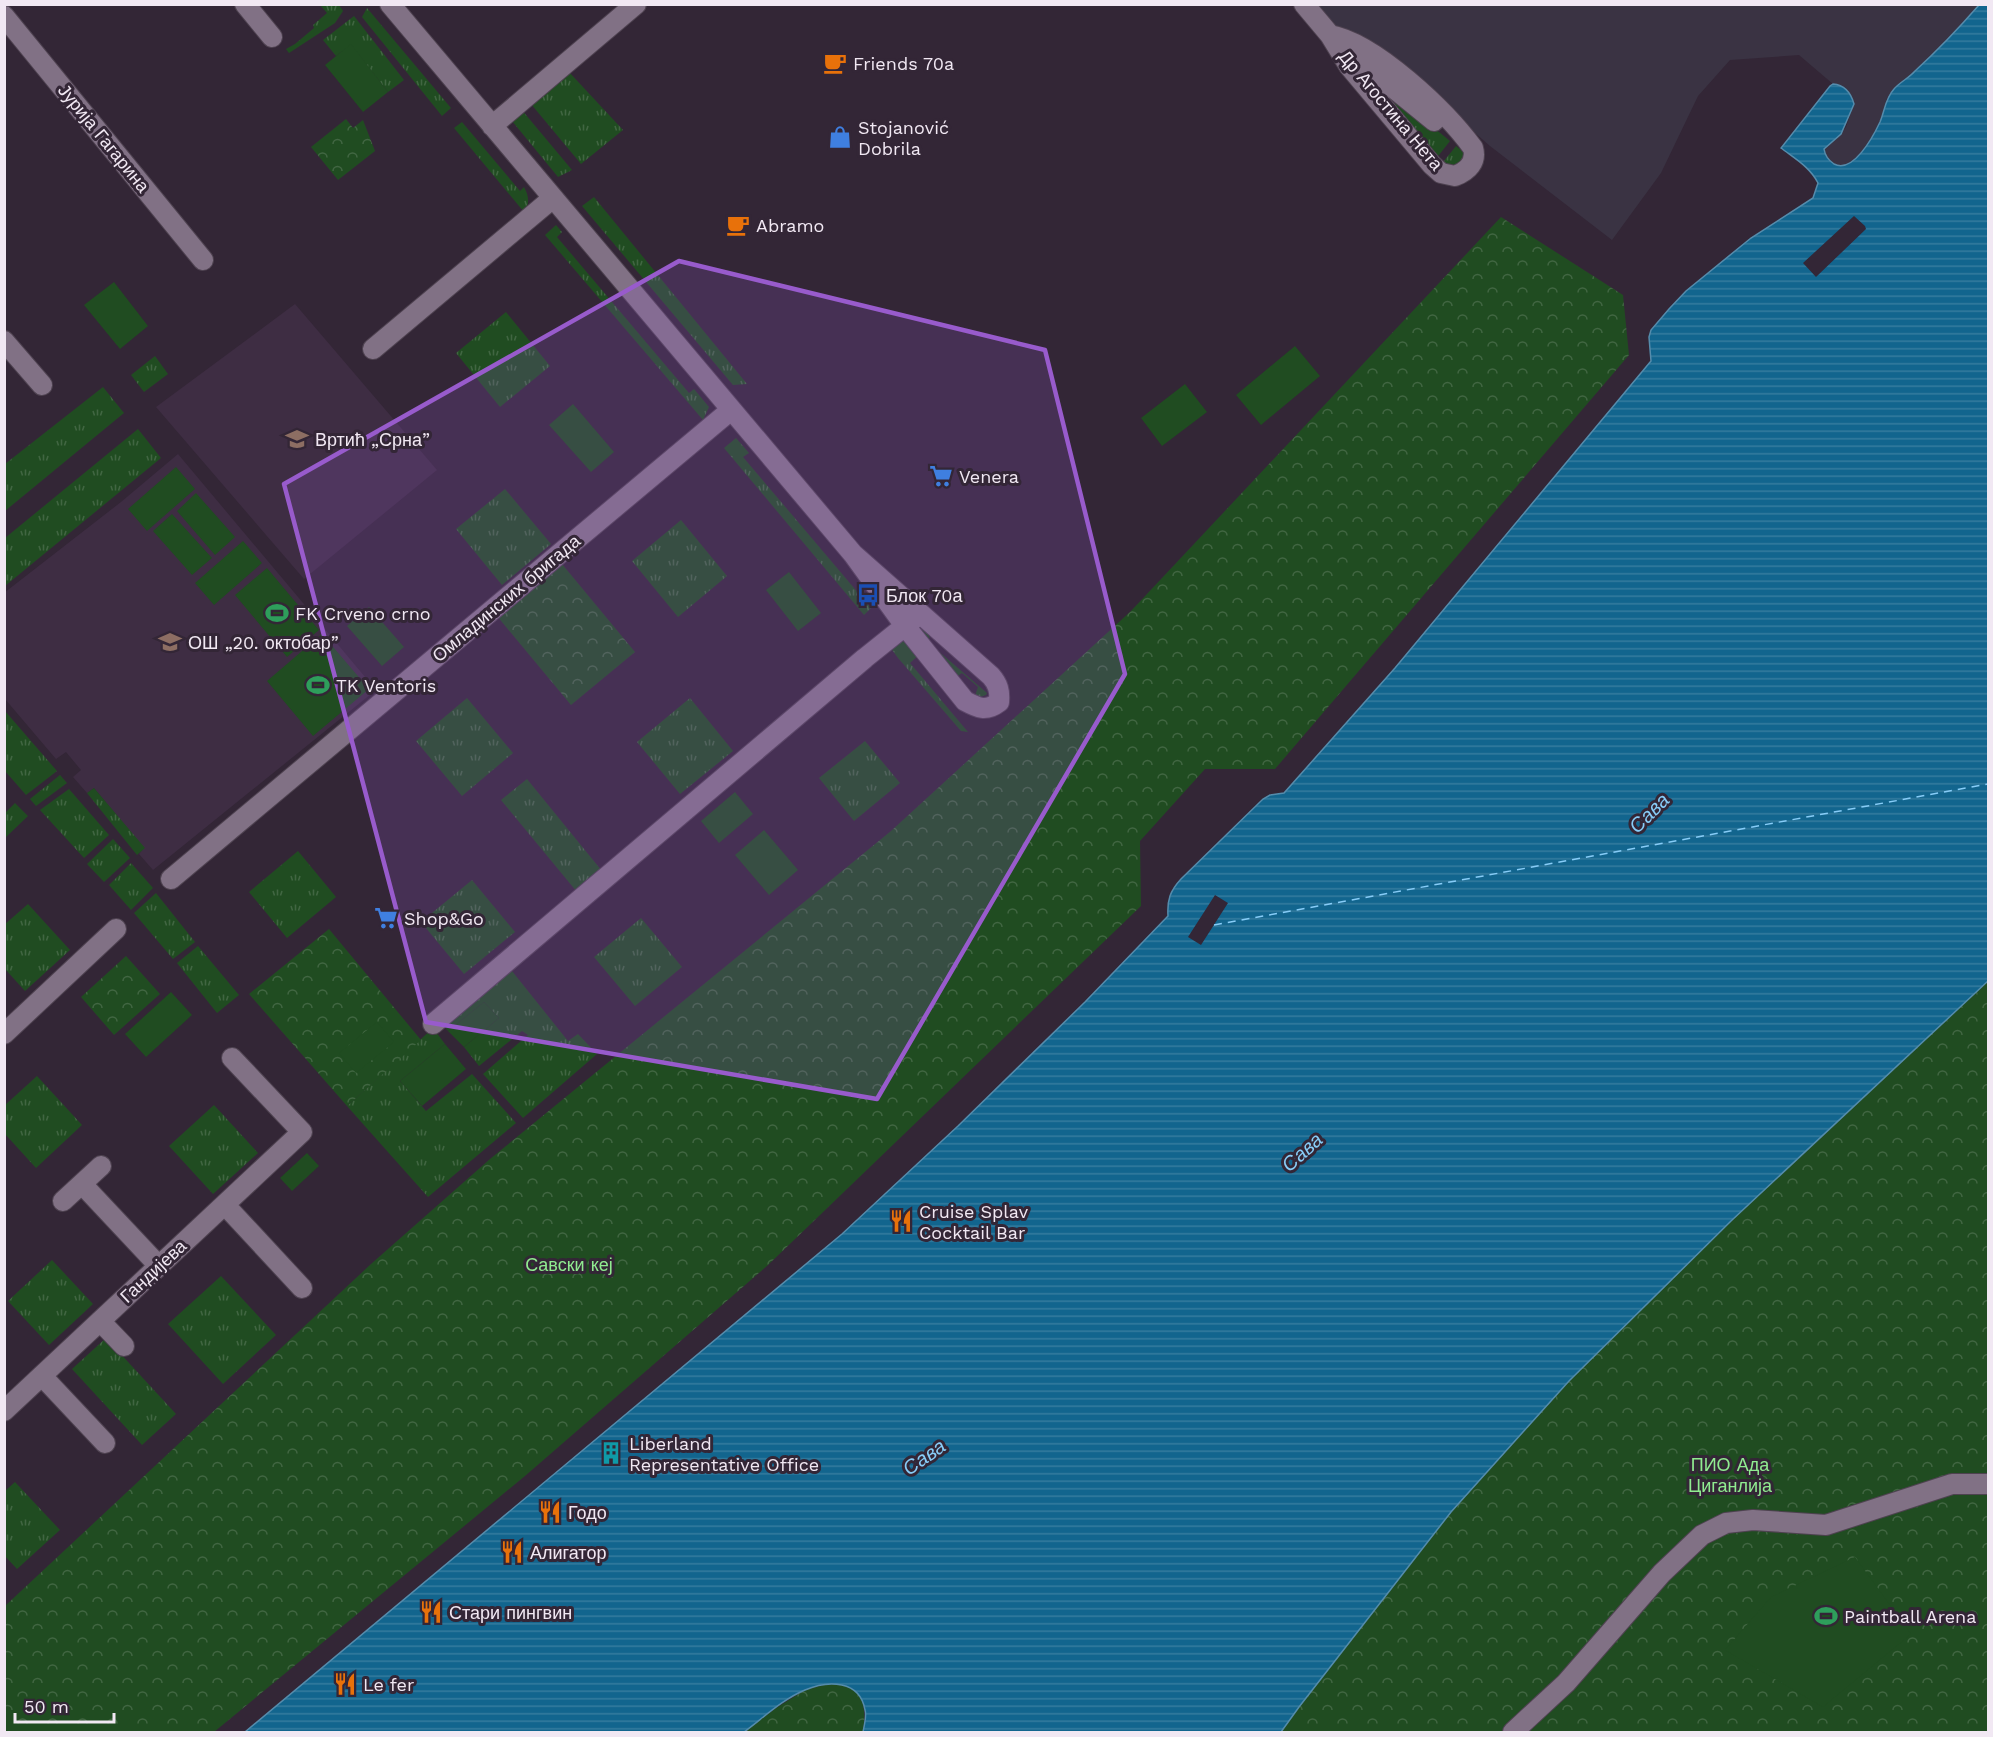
<svg xmlns="http://www.w3.org/2000/svg" width="1993" height="1737" viewBox="0 0 1993 1737" font-family="'Work Sans',sans-serif">
	<style>
		.built { fill: #3e2d43 }
		.industrial { fill: #3a3343 }
		.grass { fill: url(#grass-tufts) }
		.forest { fill: url(#forest-crowns) }
		.garden { fill: #204c21 }
		.water { fill: url(#water-rules); stroke: #558cac; stroke-width: 1.5 }
		.pier { fill: #332636 }
		.lines { fill: none; stroke-linecap: round; stroke-linejoin: round }
		.ferry { stroke: #87ccf7; stroke-width: 1.5; stroke-dasharray: 8 6; stroke-linecap: butt }
		.minor-casing { stroke: #4e4250; stroke-width: 22 }
		.minor { stroke: #817185; stroke-width: 20 }
		.marked { fill: #985bcc; fill-opacity: 0.2; stroke: #985bcc; stroke-width: 4.5; stroke-linejoin: round }
		.labels { text-anchor: middle; dominant-baseline: central; stroke-width: 6; stroke-linejoin: round; paint-order: stroke }
		.poi-label { font-size: 18px; fill: #f1e8f3; stroke: #332636; text-anchor: start }
		.street-label { font-size: 18px; fill: #f1e8f3; stroke: #332636 }
		.park-label { font-size: 18px; fill: #90ec90; stroke: #332636 }
		.water-label { font-size: 20px; font-style: italic; fill: #87ccf7; stroke: #332636 }
	</style>
	<defs>
		<pattern id="grass-tufts" width="24" height="20" patternUnits="userSpaceOnUse" patternTransform="scale(1.5)"><rect width="24" height="20" fill="#204c21"/><path d="M3 7l-1-3M5 7V3M7 7l1-3M15 17l-1-3M17 17v-4M19 17l1-3" fill="none" stroke="#416642"/></pattern>
		<pattern id="forest-crowns" width="20" height="18" patternUnits="userSpaceOnUse" patternTransform="scale(1.5)"><rect width="20" height="18" fill="#204c21"/><path d="M2 6a3 3 0 1 1 6 0M12 15a3 3 0 1 1 6 0" fill="none" stroke="#416642"/></pattern>
		<pattern id="water-rules" width="6" height="5" patternUnits="userSpaceOnUse" patternTransform="scale(1.5)"><rect width="6" height="5" fill="#12658e"/><path d="M0 2.5h6" fill="none" stroke="#357b9e"/></pattern>
	</defs>
	<rect width="100%" height="100%" fill="#332636"/>
	<path class="built" d="M 295,304 L 437,470 L 304,579 L 156,407 Z
		M 178,454 L 376,690 L 153,870 L 139,854 L 144,848 L 94,788 L 87,793 L 73,777 L 81,770 L 66,752 L 56,759 L 5,699 L 4,593 L 121,502 Z"/>
	<path class="industrial" d="M 1313,5 L 1979,5 L 1936,52 L 1895,88 L 1887,98 L 1880,121 L 1868,144 L 1853,162 L 1847,166 L 1836,165 L 1825,156 L 1824,149 L 1841,134 L 1846,127 L 1854,104 L 1837,84 L 1833,84 L 1799,55 L 1730,60 L 1698,96 L 1661,173 L 1612,240 L 1490,146 L 1426,90 L 1346,37 Z"/>
	<path class="grass" d="M 320,5 L 339,5 L 343,11 L 335,23 L 289,53 L 286,49 L 295,44 L 314,28 L 313,25 L 327,13 Z
		M 367,8 L 451,108 L 442,116 L 362,17 Z
		M 354,16 L 404,80 L 388,92 L 351,45 L 336,56 L 323,40 Z
		M 1347,57 L 1450,141 L 1435,160 Z
		M 569,72 L 623,130 L 581,164 L 531,104 Z
		M 521,109 L 572,170 L 558,177 L 512,121 Z
		M 462,122 L 520,191 L 524,187 C 529,196 530,204 524,212 L 454,128 Z
		M 1456,146 L 1467,155 L 1459,169 L 1440,166 Z
		M 594,197 L 747,384 L 733,385 L 582,206 Z
		M 556,225 L 562,232 L 557,237 L 689,393 L 694,389 L 709,407 L 703,420 L 545,235 Z
		M 506,312 L 550,366 L 500,407 L 456,353 Z
		M 155,356 L 168,374 L 144,392 L 131,375 Z
		M 103,387 L 124,413 L 5,511 L 5,464 Z
		M 138,429 L 161,458 L 5,586 L 5,538 Z
		M 736,438 L 749,453 L 743,457 L 871,608 L 864,615 L 724,448 Z
		M 505,489 L 551,544 L 502,585 L 456,529 Z
		M 681,520 L 727,576 L 678,617 L 632,561 Z
		M 914,621 L 930,630 L 929,643 L 987,693 L 986,695 L 980,697 L 975,696 L 978,687 L 962,673 L 956,677 L 913,624 Z
		M 898,638 L 907,642 L 920,654 L 910,663 L 968,732 L 961,731 L 898,658 L 890,647 Z
		M 467,698 L 513,753 L 462,796 L 416,741 Z
		M 690,698 L 733,751 L 680,794 L 637,742 Z
		M 5,711 L 57,771 L 26,795 L 5,771 Z
		M 865,741 L 900,783 L 854,821 L 819,778 Z
		M 60,775 L 67,783 L 36,806 L 30,799 Z
		M 527,779 L 602,871 L 577,892 L 501,800 Z
		M 94,788 L 145,848 L 137,855 L 87,793 Z
		M 69,789 L 109,835 L 84,858 L 40,810 Z
		M 15,803 L 28,816 L 5,838 L 5,813 Z
		M 113,839 L 130,858 L 104,882 L 87,864 Z
		M 298,851 L 336,897 L 287,938 L 249,892 Z
		M 131,863 L 153,888 L 131,910 L 109,885 Z
		M 472,880 L 515,932 L 464,974 L 421,922 Z
		M 156,893 L 195,942 L 173,959 L 134,913 Z
		M 28,904 L 70,950 L 25,991 L 5,969 L 4,925 Z
		M 641,918 L 682,967 L 635,1006 L 594,957 Z
		M 198,946 L 239,995 L 217,1013 L 177,963 Z
		M 508,966 L 568,1041 L 578,1034 L 597,1054 L 523,1118 L 483,1074 L 528,1035 L 522,1031 L 479,1066 L 464,1047 L 499,1018 L 484,1002 L 448,1031 L 440,1021 Z
		M 433,1028 L 445,1044 L 400,1081 L 426,1111 L 472,1074 L 516,1123 L 428,1197 L 347,1106 Z
		M 37,1076 L 82,1125 L 36,1168 L 5,1134 L 4,1106 Z
		M 214,1105 L 258,1153 L 213,1194 L 169,1146 Z
		M 52,1260 L 93,1304 L 49,1345 L 8,1301 Z
		M 221,1276 L 276,1335 L 223,1384 L 168,1324 Z
		M 106,1338 L 176,1414 L 142,1445 L 72,1369 Z
		M 15,1482 L 60,1530 L 17,1569 L 4,1555 L 5,1491 Z"/>
	<path class="forest" d="M 346,119 L 353,128 L 363,120 L 375,151 L 338,180 L 311,147 Z
		M 1501,217 L 1623,295 L 1629,355 L 1275,769 L 1205,769 L 1140,841 L 1141,906 L 767,1266 L 525,1476 L 214,1732 L 5,1732 L 5,1606 L 371,1264 L 490,1159 L 891,831 L 1131,611 Z
		M 562,564 L 635,652 L 571,705 L 497,616 Z
		M 1988,781 L 1988,1732 L 1170,1732 Z
		M 329,929 L 421,1040 L 347,1106 L 249,994 Z
		M 126,956 L 160,994 L 114,1035 L 81,997 Z
		M 827,1684 C 833,1684 842,1683 847,1685 C 867,1692 865,1716 863,1732 L 744,1732 L 776,1708 L 805,1690 Z"/>
	<path class="garden" d="M 351,44 L 388,92 L 363,112 L 325,65 Z
		M 114,282 L 148,326 L 120,349 L 84,305 Z
		M 1295,346 L 1320,376 L 1261,425 L 1236,395 Z
		M 1185,384 L 1207,412 L 1162,446 L 1141,418 Z
		M 573,404 L 614,452 L 591,472 L 549,425 Z
		M 176,467 L 195,489 L 147,531 L 128,509 Z
		M 196,493 L 235,537 L 215,555 L 177,511 Z
		M 172,514 L 212,558 L 192,575 L 153,531 Z
		M 243,541 L 262,563 L 214,605 L 195,583 Z
		M 267,568 L 319,630 L 287,657 L 235,595 Z
		M 789,572 L 821,613 L 798,631 L 766,590 Z
		M 369,607 L 404,647 L 382,666 L 347,626 Z
		M 322,634 L 369,689 L 313,736 L 267,681 Z
		M 735,792 L 753,814 L 719,843 L 701,821 Z
		M 764,830 L 798,870 L 769,895 L 735,855 Z
		M 171,992 L 192,1015 L 146,1057 L 125,1034 Z
		M 484,1002 L 499,1018 L 464,1047 L 448,1031 Z
		M 377,1022 L 394,1042 L 356,1073 L 339,1053 Z
		M 445,1044 L 466,1069 L 422,1106 L 400,1081 Z
		M 307,1153 L 319,1166 L 292,1191 L 280,1178 Z
		M 1855,1557 L 1911,1634 L 1823,1707 L 1725,1650 L 1771,1597 Z"/>
	<path class="water" d="M 1979,5 L 1988,5 L 1988,981 L 1731,1221 L 1569,1381 L 1451,1512 L 1299,1707 L 1281,1732 L 863,1732 C 864,1726 867,1716 865,1710 C 860,1680 828,1680 805,1690 C 783,1699 763,1718 744,1732 L 245,1732 L 842,1234 L 958,1126 L 1085,1002 L 1168,916 C 1167,900 1170,891 1181,879 L 1263,799 L 1270,795 L 1284,793 L 1395,668 L 1651,361 L 1649,337 L 1651,330 L 1669,309 L 1686,291 L 1751,238 L 1813,198 L 1818,183 C 1810,167 1794,158 1781,148 L 1830,86 L 1833,84 C 1845,85 1851,93 1854,104 L 1841,134 L 1824,149 C 1825,156 1828,160 1834,164 C 1853,174 1873,137 1880,122 C 1885,110 1885,99 1894,89 C 1900,82 1909,78 1915,71 C 1938,50 1959,28 1979,5 Z"/>
	<path class="pier" d="M 1854,216 L 1865,226 L 1866,229 L 1816,277 L 1803,263 Z
		M 1215,895 L 1228,903 L 1201,945 L 1188,937 Z"/>
	<g class="lines">
		<path class="ferry" d="M 1214,925 L 1988,784"/>
		<g class="minor-casing">
			<path id="minor" d="M 245,4 L 272,37
				M 390,4 L 853,554 L 905,626 L 965,701 C 978,708 986,712 999,702 C 1000,691 998,684 991,676 L 853,554
				M 1304,4 L 1330,35 L 1349,66 L 1432,165 L 1441,173 L 1455,176 C 1468,171 1477,162 1473,148 C 1446,111 1375,43 1330,35
				M 4,16 L 203,260
				M 1359,60 L 1434,121
				M 492,126 L 636,4
				M 4,341 L 42,385
				M 373,349 L 553,198
				M 171,879 L 731,410
				M 433,1024 L 865,658 L 915,618
				M 4,1034 L 116,929
				M 82,1184 L 159,1266
				M 63,1201 L 101,1166
				M 225,1205 L 302,1288
				M 100,1321 L 124,1346
				M 42,1376 L 105,1443
				M 4,1411 L 302,1132 L 232,1058
				M 1513,1732 L 1566,1683 L 1662,1573 L 1702,1535 L 1726,1523 L 1753,1520 L 1826,1525 L 1952,1484 L 1988,1484"/>
		</g>
		<use href="#minor" class="minor"/>
	</g>
	<path class="marked" d="M 679,261 L 1045,350 L 1125,674 L 877,1099 L 426,1022 L 284,484 Z"/>
	<defs>
		<g id="cafe-bare" transform="scale(1.8)"><path d="M-5.5-4.5H6V0H3Q3 3.5 0 3.5H-2.5Q-5.5 3.5-5.5 0ZM3-3.2v2h1.7v-2ZM-6 4.5H4V6H-6Z" fill="#e8710a" stroke="#332636" stroke-width="2.5" paint-order="stroke"/></g>
		<g id="shop-bare" transform="scale(1.8)"><path d="M-5-2.5h2.3a2.7 3.5 0 0 1 5.4 0H5L5.5 6h-11ZM-1.5-2.5h3a1.5 2.3 0 0 0-3 0Z" fill="#3f7fe0" stroke="#332636" stroke-width="2.5" paint-order="stroke"/></g>
		<g id="school-bare" transform="scale(1.8)"><path d="M0-5L7-2L0 1L-7-2ZM-4 1L0 2.5L4 1V4Q0 6-4 4Z" fill="#8d6e63" stroke="#332636" stroke-width="2.5" paint-order="stroke"/></g>
		<g id="supermarket-bare" transform="scale(1.8)"><path d="M-6-5.5h2.5l.6 2H6L4.5 2H-2.5L-4.4-4H-6ZM-1.5 3.2a1.3 1.3 0 1 0 .1 0ZM3 3.2a1.3 1.3 0 1 0 .1 0Z" fill="#3f7fe0" stroke="#332636" stroke-width="2.5" paint-order="stroke"/></g>
		<g id="bus-bare" transform="scale(1.8)"><path d="M-5-6H5V4H4V6H2V4H-2V6H-4V4H-5ZM-3.5-4V0h7V-4ZM-3.5 1.2v1.5H-2V1.2ZM2 1.2v1.5H3.5V1.2Z" fill="#1a4fb4" stroke="#332636" stroke-width="2.5" paint-order="stroke"/></g>
		<g id="stadium-bare" transform="scale(1.8)"><path d="M0-5a6.5 5 0 1 0 0 10a6.5 5 0 1 0 0-10ZM-3.5-1.8h7v3.6h-7Z" fill="#2e9e5b" stroke="#332636" stroke-width="2.5" paint-order="stroke"/></g>
		<g id="restaurant-bare" transform="scale(1.8)"><path d="M-5-6h1v4h1v-4h1v4h1v-4h1v5L-1.5 .5V6h-2V.5L-5-1ZM5-6V6H3V1.5H1.5Q1.5-4 5-6Z" fill="#e8710a" stroke="#332636" stroke-width="2.5" paint-order="stroke"/></g>
		<g id="building-bare" transform="scale(1.8)"><path d="M-4-6H4V6H1V3H-1V6H-4ZM-2.5-4.3h1.7v1.8h-1.7ZM.8-4.3h1.7v1.8H.8ZM-2.5-1h1.7V.8h-1.7ZM.8-1h1.7V.8H.8Z" fill="#0f9aa8" stroke="#332636" stroke-width="2.5" paint-order="stroke"/></g>
	</defs>
	<g fill-rule="evenodd">
		<use href="#cafe-bare" x="835" y="63"/>
		<use href="#shop-bare" x="840" y="137"/>
		<use href="#cafe-bare" x="738" y="225"/>
		<use href="#school-bare" x="297" y="439"/>
		<use href="#supermarket-bare" x="941" y="476"/>
		<use href="#bus-bare" x="868" y="595"/>
		<use href="#stadium-bare" x="277" y="613"/>
		<use href="#school-bare" x="170" y="642"/>
		<use href="#stadium-bare" x="318" y="685"/>
		<use href="#supermarket-bare" x="386" y="918"/>
		<use href="#restaurant-bare" x="901" y="1221"/>
		<use href="#building-bare" x="611" y="1453"/>
		<use href="#restaurant-bare" x="550" y="1512"/>
		<use href="#restaurant-bare" x="512" y="1552"/>
		<use href="#restaurant-bare" x="431" y="1612"/>
		<use href="#stadium-bare" x="1826" y="1616"/>
		<use href="#restaurant-bare" x="345" y="1684"/>
	</g>
	<g class="labels">
		<g class="poi-label">
			<text x="853" y="63">Friends 70a</text>
			<text x="858" y="127">Stojanović<tspan x="858" dy="21">Dobrila</tspan></text>
			<text x="756" y="225">Abramo</text>
			<text x="315" y="439">Вртић „Срна”</text>
			<text x="959" y="476">Venera</text>
			<text x="886" y="595">Блок 70а</text>
			<text x="295" y="613">FK Crveno crno</text>
			<text x="188" y="642">ОШ „20. октобар”</text>
			<text x="336" y="685">TK Ventoris</text>
			<text x="404" y="918">Shop&amp;Go</text>
			<text x="919" y="1211">Cruise Splav<tspan x="919" dy="21">Cocktail Bar</tspan></text>
			<text x="629" y="1443">Liberland<tspan x="629" dy="21">Representative Office</tspan></text>
			<text x="568" y="1512">Годо</text>
			<text x="530" y="1552">Алигатор</text>
			<text x="449" y="1612">Стари пингвин</text>
			<text x="1844" y="1616">Paintball Arena</text>
			<text x="363" y="1684">Le fer</text>
		</g>
		<g class="street-label">
			<text transform="translate(1391 110) rotate(50)">Др Агостина Нета</text>
			<text transform="translate(104 138) rotate(51)">Јурија Гагарина</text>
			<text transform="translate(506 598) rotate(-40)">Омладинских бригада</text>
			<text transform="translate(153 1271) rotate(-43)">Гандијева</text>
		</g>
		<g class="park-label">
			<text x="569" y="1264">Савски кеј</text>
			<text x="1730" y="1464">ПИО Ада<tspan x="1730" dy="21">Циганлија</tspan></text>
		</g>
		<g class="water-label">
			<text transform="translate(1649 813) rotate(-45)">Сава</text>
			<text transform="translate(1302 1152) rotate(-42)">Сава</text>
			<text transform="translate(924 1457) rotate(-35)">Сава</text>
		</g>
	</g>
	<rect width="1993" height="1737" fill="none" stroke="#f1e8f3" stroke-width="12"/>
	<path d="M15 1713v9h99v-9" fill="none" stroke="#f1e8f3" stroke-width="3"/>
	<text x="24" y="1713" font-size="18" fill="#f1e8f3" stroke="#332636" stroke-width="4.5" paint-order="stroke">50 m</text>
</svg>
